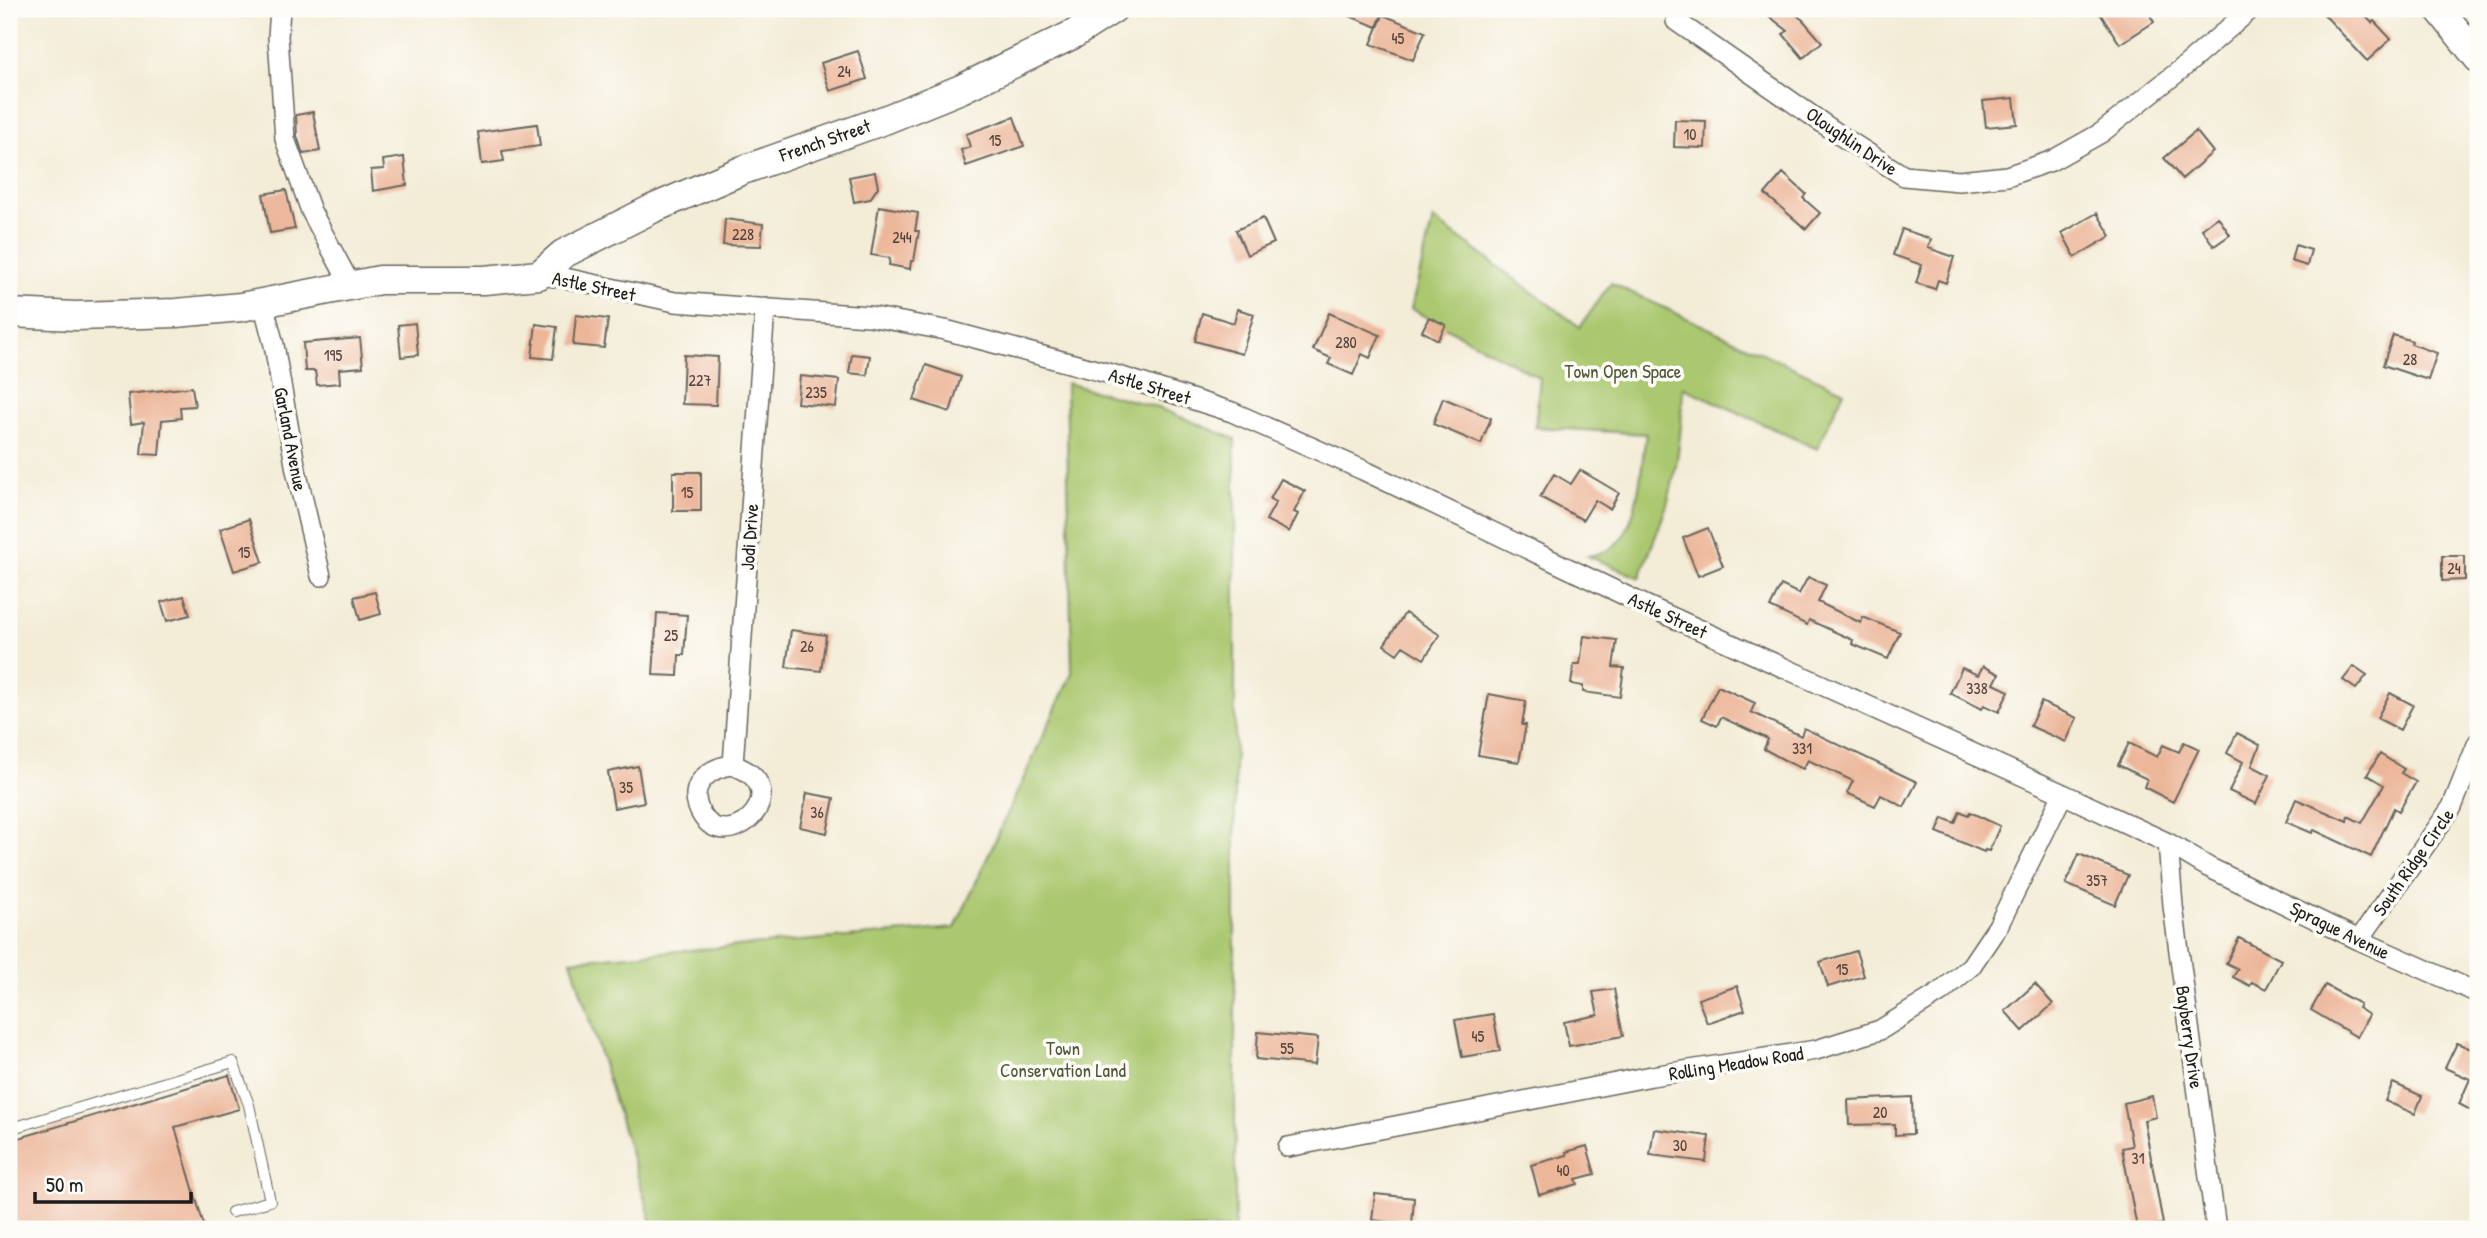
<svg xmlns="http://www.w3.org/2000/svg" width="2487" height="1238" viewBox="0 0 2487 1238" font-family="'Patrick Hand',sans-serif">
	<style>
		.green { fill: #aac86f; stroke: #637246; stroke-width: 2 }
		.building { fill: #ecb699 }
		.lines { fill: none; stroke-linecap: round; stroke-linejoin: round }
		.lane-casing { stroke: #67655d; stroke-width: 12 }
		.street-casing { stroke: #67655d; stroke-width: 22 }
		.secondary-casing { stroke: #67655d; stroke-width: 31 }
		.lane { stroke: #fff; stroke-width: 10 }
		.street { stroke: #fff; stroke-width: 19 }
		.secondary { stroke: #fff; stroke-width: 28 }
		.labels { text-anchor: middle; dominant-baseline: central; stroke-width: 7; stroke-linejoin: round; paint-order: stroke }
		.number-label { font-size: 16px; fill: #50423b }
		.street-label { font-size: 19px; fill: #1c1c1c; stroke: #fdfcf7 }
		.park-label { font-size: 19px; fill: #4e5839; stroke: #fdfcf7 }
	</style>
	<rect width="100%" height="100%" fill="#fdfcf7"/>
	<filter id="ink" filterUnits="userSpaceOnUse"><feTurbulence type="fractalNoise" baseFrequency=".0143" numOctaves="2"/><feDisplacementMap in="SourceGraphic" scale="14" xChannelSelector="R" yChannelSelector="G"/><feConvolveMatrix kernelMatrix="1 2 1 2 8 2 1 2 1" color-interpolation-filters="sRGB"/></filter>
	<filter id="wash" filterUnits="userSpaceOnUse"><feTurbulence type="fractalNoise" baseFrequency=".00686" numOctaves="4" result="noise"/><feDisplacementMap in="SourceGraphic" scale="28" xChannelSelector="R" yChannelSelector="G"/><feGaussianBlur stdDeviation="1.57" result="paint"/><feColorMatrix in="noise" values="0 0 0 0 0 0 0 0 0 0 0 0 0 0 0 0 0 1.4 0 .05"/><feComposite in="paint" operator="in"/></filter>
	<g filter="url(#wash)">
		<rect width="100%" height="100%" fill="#f3ecd7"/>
		<path class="green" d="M 1433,219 L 1580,327 L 1611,283 L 1844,391 L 1817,449 L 1683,387 C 1682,425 1679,463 1668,501 C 1660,527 1649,552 1640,578 L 1588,556 C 1598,554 1607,552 1614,546 C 1640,525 1641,465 1646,434 L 1535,427 L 1540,378 L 1411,309 Z
			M 1066,383 L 1156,407 L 1235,439 L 1235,1229 L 654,1229 L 571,960 L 955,928 L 1072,673 Z"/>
		<g id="blocks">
			<path class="building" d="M 1332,9 L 1384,9 L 1377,27 Z
				M 1760,9 L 1788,9 L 1803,20 L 1822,42 L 1803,58 L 1783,34 L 1788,31 Z
				M 2097,9 L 2146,9 L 2154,22 L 2120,44 Z
				M 2319,9 L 2359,9 L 2372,23 L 2374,21 L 2391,39 L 2367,61 Z
				M 1383,15 L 1425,32 L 1413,60 L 1371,44 Z
				M 858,51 L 867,79 L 830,91 L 821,63 Z
				M 2014,98 L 2017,124 L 1986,127 L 1983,101 Z
				M 313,112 L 320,151 L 303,154 L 297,136 L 296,115 Z
				M 1014,117 L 1024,146 L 966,166 L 961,150 L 970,147 L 966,134 Z
				M 1675,120 L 1706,121 L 1705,148 L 1674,147 Z
				M 537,124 L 540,146 L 502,151 L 504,161 L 482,164 L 478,132 Z
				M 2196,131 L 2213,152 L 2182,179 L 2164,158 Z
				M 404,157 L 407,185 L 373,191 L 371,170 L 384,169 L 383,160 Z
				M 875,172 L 878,187 L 870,199 L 854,202 L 849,177 Z
				M 1783,173 L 1806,194 L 1803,198 L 1820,213 L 1806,229 L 1765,194 Z
				M 286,190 L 295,229 L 270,233 L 263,194 Z
				M 879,206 L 918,213 L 915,231 L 919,231 L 914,261 L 911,261 L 910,269 L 889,265 L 890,258 L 871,255 Z
				M 2097,213 L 2111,236 L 2075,257 L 2062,233 Z
				M 2218,217 L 2230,235 L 2214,246 L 2202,229 Z
				M 1263,218 L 1274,243 L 1247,255 L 1236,230 Z
				M 725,219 L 763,224 L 761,246 L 723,245 Z
				M 1902,229 L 1931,239 L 1928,248 L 1954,257 L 1946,283 L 1938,280 L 1935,289 L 1916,283 L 1922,265 L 1893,255 Z
				M 2295,245 L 2311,250 L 2307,266 L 2291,261 Z
				M 1237,309 L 1254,314 L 1242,354 L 1195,341 L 1202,313 L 1234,323 Z
				M 1329,313 L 1380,335 L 1370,358 L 1362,354 L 1353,375 L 1328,364 L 1331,358 L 1313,350 Z
				M 576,315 L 608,319 L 604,348 L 573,345 Z
				M 1429,317 L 1446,325 L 1438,340 L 1422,331 Z
				M 415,323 L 418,355 L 401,357 L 398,325 Z
				M 536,324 L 557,327 L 553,359 L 532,357 Z
				M 2393,335 L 2412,341 L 2411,344 L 2437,353 L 2428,380 L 2383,365 Z
				M 360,338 L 363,367 L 339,369 L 340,383 L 317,385 L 315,371 L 305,371 L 303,343 Z
				M 852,354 L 870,356 L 867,375 L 849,373 Z
				M 684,355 L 718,357 L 716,405 L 682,404 Z
				M 926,365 L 961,377 L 950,412 L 914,400 Z
				M 800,376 L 839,380 L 836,407 L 797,403 Z
				M 192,387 L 195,406 L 180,407 L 181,418 L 162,420 L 159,455 L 141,454 L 144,422 L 131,424 L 128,394 Z
				M 1443,398 L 1491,418 L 1481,444 L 1433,424 Z
				M 1580,470 L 1619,493 L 1610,509 L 1595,500 L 1583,520 L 1540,497 L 1554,474 L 1571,484 Z
				M 673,472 L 701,472 L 701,511 L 673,511 Z
				M 1281,479 L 1305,491 L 1294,512 L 1298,514 L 1289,532 L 1266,520 L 1276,502 L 1270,499 Z
				M 249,519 L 263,562 L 234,571 L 220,529 Z
				M 1708,528 L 1723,566 L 1698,576 L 1683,538 Z
				M 2442,556 L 2465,556 L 2465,580 L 2442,581 Z
				M 1808,577 L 1826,585 L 1818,602 L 1861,623 L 1863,617 L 1900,632 L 1888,659 L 1852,644 L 1853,640 L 1809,620 L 1807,625 L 1770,607 L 1781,585 L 1799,594 Z
				M 375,592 L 381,614 L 360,620 L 354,597 Z
				M 184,596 L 190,615 L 167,621 L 161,602 Z
				M 657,613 L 687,615 L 684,655 L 679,655 L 678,676 L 653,675 Z
				M 1405,613 L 1440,635 L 1424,659 L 1403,646 L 1397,654 L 1384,645 Z
				M 791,630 L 826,635 L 821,671 L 786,667 Z
				M 1584,636 L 1617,640 L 1613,667 L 1624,668 L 1620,697 L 1583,692 L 1583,686 L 1571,684 L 1574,664 L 1580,664 Z
				M 1983,666 L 1999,674 L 1994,684 L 2009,691 L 1999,712 L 1984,705 L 1982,709 L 1950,693 L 1962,668 L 1978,675 Z
				M 2354,666 L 2367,675 L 2356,689 L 2343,680 Z
				M 1718,686 L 1755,703 L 1751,712 L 1801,736 L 1804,728 L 1917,782 L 1904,807 L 1881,795 L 1875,806 L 1847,793 L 1853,781 L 1808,760 L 1803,769 L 1788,762 L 1764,749 L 1768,739 L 1721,717 L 1717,726 L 1702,719 Z
				M 2390,693 L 2413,705 L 2400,730 L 2377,718 Z
				M 1489,694 L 1526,701 L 1522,725 L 1526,725 L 1519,762 L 1478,755 Z
				M 2041,702 L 2077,718 L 2066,742 L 2030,726 Z
				M 2237,733 L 2260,745 L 2252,766 L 2270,775 L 2256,804 L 2229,791 L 2243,762 L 2227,753 Z
				M 2184,742 L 2199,749 L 2173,802 L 2144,787 L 2147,779 L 2118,765 L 2129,743 L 2157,757 L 2163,745 L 2179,752 Z
				M 2380,754 L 2404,769 L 2401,773 L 2416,782 L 2399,811 L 2394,808 L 2371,857 L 2314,830 L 2312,833 L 2286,822 L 2296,799 L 2347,821 L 2348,816 L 2362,823 L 2384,785 L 2367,775 Z
				M 638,766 L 644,802 L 614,808 L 608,772 Z
				M 807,793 L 834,798 L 827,833 L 800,827 Z
				M 1960,811 L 1968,815 L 1970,812 L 2000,826 L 1989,851 L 1985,850 L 1984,852 L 1937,832 L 1943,818 L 1955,823 Z
				M 2079,854 L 2128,875 L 2115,905 L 2066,884 Z
				M 2239,938 L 2281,960 L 2266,989 L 2252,982 L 2250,986 L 2233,977 L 2238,969 L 2226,963 Z
				M 1856,951 L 1864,976 L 1828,987 L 1820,962 Z
				M 2035,984 L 2053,1004 L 2023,1031 L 2005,1011 Z
				M 2325,985 L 2360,1004 L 2358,1008 L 2369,1015 L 2357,1037 L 2311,1010 Z
				M 1737,986 L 1745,1010 L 1707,1023 L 1698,999 Z
				M 1614,989 L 1623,1036 L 1569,1046 L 1564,1022 L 1598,1015 L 1593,992 Z
				M 1493,1014 L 1500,1051 L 1462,1057 L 1455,1020 Z
				M 1258,1032 L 1318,1038 L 1315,1065 L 1256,1059 Z
				M 2457,1043 L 2478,1052 L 2478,1114 L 2459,1104 L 2470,1079 L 2445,1068 Z
				M 229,1075 L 239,1109 L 175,1127 L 205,1229 L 9,1229 L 9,1141 Z
				M 2393,1083 L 2422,1096 L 2415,1114 L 2385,1101 Z
				M 2152,1096 L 2156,1117 L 2144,1120 L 2163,1224 L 2137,1228 L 2122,1148 L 2132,1146 L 2124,1103 Z
				M 1912,1097 L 1913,1134 L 1895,1135 L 1895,1124 L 1849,1125 L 1848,1100 Z
				M 1654,1129 L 1709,1136 L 1706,1162 L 1650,1155 Z
				M 1587,1146 L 1595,1174 L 1576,1179 L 1578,1184 L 1539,1195 L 1531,1165 L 1567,1155 L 1566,1152 Z
				M 1375,1194 L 1414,1198 L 1412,1225 L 1372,1220 Z"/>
		</g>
	</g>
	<g filter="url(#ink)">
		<use href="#blocks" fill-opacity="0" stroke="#67655d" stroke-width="2"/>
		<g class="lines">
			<g class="lane-casing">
				<path id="lane" d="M 9,1129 L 233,1062 L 249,1105 L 270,1201 L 232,1212"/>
			</g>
			<g class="street-casing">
				<path id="street" d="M 280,9 L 278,37 L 285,139 L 311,211 L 350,284
					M 1676,21 L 1844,138 L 1904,176 L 1959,181 L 2007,176 L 2051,161 L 2101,133 L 2179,71 L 2251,9
					M 539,275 L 565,278 L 675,302 L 869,316 L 945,330 L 1122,377 L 1232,412 L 1363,470 L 1645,605 L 2063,794 L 2168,843 L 2208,867 L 2359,940 L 2478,993
					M 263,303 L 274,345 L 296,470 L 321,576
					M 733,765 C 804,790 720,866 698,807 C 689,783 711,767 733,765 L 765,308
					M 2168,843 L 2173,906 L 2216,1229
					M 2359,940 L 2452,807 L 2478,742
					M 1288,1147 L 1652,1076 L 1816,1050 L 1880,1030 L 1941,992 L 1971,966 L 1998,926 L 2063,794"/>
			</g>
			<g class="secondary-casing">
				<path id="secondary" d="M 2439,9 L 2478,58
					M 9,313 L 76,316 L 176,313 L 241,307 L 380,280 L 484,280 L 539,275 L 563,254 L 652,209 L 743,170 L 887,119 L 961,89 L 1074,34 L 1113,9"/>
			</g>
			<use href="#lane" class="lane"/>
			<use href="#street" class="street"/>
			<use href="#secondary" class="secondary"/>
		</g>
	</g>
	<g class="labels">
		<g class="number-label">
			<text x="1398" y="38">45</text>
			<text x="844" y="71">24</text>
			<text x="1690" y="134">10</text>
			<text x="995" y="140">15</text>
			<text x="743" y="234">228</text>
			<text x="902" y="237">244</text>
			<text x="1346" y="342">280</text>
			<text x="333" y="355">195</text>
			<text x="2410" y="359">28</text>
			<text x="700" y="380">227</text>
			<text x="816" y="392">235</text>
			<text x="687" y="492">15</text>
			<text x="244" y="552">15</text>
			<text x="2454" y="568">24</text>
			<text x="671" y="635">25</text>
			<text x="807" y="646">26</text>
			<text x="1977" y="688">338</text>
			<text x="1802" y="748">331</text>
			<text x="626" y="787">35</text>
			<text x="817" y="812">36</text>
			<text x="2097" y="880">357</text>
			<text x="1842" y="969">15</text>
			<text x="1478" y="1036">45</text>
			<text x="1287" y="1048">55</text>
			<text x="1880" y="1112">20</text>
			<text x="1680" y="1145">30</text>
			<text x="2138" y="1158">31</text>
			<text x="1563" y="1170">40</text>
		</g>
		<g class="street-label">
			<text transform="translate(825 140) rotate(-19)">French Street</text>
			<text transform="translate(1852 141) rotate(34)">Oloughlin Drive</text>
			<text transform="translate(594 286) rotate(12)">Astle Street</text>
			<text transform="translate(1150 386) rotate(17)">Astle Street</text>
			<text transform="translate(291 439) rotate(79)">Garland Avenue</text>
			<text transform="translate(749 537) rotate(-86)">Jodi Drive</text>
			<text transform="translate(1668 615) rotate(25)">Astle Street</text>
			<text transform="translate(2413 862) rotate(-55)">South Ridge Circle</text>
			<text transform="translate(2340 930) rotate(26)">Sprague Avenue</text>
			<text transform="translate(2190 1037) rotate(82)">Bayberry Drive</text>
			<text transform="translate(1736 1063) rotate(-9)">Rolling Meadow Road</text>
		</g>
		<g class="park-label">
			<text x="1623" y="371">Town Open Space</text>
			<text x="1063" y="1048">Town<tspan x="1063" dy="22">Conservation Land</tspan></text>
		</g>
	</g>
	<rect width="2487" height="1238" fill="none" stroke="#fdfcf7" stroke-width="35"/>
	<path d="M35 1192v10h156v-10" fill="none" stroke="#1c1c1c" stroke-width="3.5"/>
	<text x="46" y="1192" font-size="21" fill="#1c1c1c" stroke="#fdfcf7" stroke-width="5" paint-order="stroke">50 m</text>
</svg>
